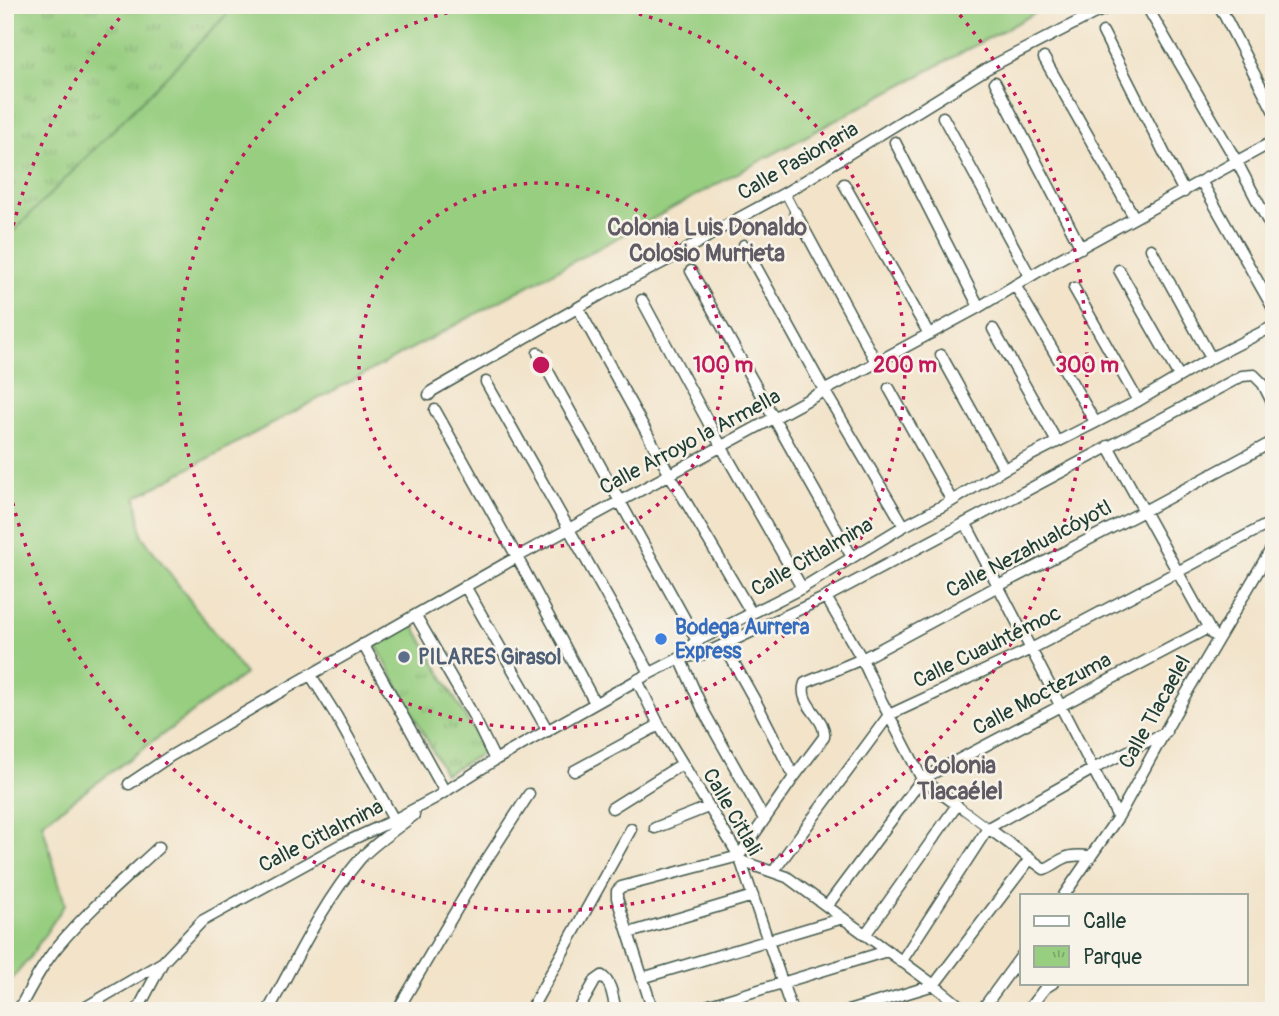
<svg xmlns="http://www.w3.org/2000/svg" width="1279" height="1016" viewBox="0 0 1279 1016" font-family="Pangolin,sans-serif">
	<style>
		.grass { fill: #97ce80; stroke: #5b865a; stroke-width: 2 }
		.park { fill: url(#park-tufts); stroke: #5b865a; stroke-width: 2 }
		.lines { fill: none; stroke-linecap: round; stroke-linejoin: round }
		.pedestrian-casing { stroke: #3f564a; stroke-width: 10 }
		.minor-casing { stroke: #3f564a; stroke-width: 13 }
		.pedestrian { stroke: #fff; stroke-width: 8 }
		.minor { stroke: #fff; stroke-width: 10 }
		.ring { fill: none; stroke: #c2185b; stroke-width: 3.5; stroke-dasharray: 3.5 7 }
		.shop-dot { fill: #3f7fe0; stroke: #f7f3e8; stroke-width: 2.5 }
		.service-dot { fill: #5c6f8a; stroke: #f7f3e8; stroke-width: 2.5 }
		.labels { text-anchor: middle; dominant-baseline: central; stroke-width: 5; stroke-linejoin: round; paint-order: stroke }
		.street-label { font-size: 21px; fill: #1f3d34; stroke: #f7f3e8 }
		.shop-label { font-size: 21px; font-weight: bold; fill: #366cbe; stroke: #f7f3e8; text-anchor: start }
		.service-label { font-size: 21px; font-weight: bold; fill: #4e5e75; stroke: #f7f3e8; text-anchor: start }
		.neighbourhood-label { font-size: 23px; font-weight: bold; fill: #605a64; stroke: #f7f3e8 }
		.centre { fill: #c2185b; stroke: #f7f3e8; stroke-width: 3.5 }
		.ring-label { font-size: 21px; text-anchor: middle; font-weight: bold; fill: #c2185b; stroke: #f7f3e8; stroke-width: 5; stroke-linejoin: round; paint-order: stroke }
	</style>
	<defs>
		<pattern id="park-tufts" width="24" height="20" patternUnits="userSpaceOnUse" patternTransform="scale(1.75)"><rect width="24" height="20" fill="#97ce80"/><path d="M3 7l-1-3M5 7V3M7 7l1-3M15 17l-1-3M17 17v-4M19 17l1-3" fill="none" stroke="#7ba86a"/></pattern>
	</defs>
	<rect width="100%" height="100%" fill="#f7f3e8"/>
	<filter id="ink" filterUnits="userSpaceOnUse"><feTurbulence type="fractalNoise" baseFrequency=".0143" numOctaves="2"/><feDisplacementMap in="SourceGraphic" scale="14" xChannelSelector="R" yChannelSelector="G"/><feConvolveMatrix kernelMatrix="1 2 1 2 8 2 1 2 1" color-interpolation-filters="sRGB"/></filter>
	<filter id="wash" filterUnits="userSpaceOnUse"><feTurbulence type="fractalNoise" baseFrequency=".00686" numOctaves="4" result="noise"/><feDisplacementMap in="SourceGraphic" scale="28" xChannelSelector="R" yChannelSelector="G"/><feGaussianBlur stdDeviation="1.57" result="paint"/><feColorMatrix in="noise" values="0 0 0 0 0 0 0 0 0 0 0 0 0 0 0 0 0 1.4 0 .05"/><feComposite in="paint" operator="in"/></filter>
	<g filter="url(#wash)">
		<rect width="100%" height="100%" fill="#f2e3c9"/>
		<path class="grass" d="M 5,5 L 1050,5 L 136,497 L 142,536 L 245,674 L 42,823 L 65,904 L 28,960 L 5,987 Z"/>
		<path class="park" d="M 5,5 L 236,5 L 5,240 Z
			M 412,622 L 485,752 L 445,774 L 375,643 Z"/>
	</g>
	<g filter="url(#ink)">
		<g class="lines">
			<g class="pedestrian-casing">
				<path id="pedestrian" d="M 785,193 L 795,212
					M 957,805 L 988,828"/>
			</g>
			<g class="minor-casing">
				<path id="minor" d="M 1219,5 L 1274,112
					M 1150,12 L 1237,162 L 1274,233
					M 1103,32 L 1184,192
					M 1044,58 L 1134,217
					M 995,82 L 1081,248
					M 943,117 L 1030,276
					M 895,142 L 979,307
					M 1201,181 L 1274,310
					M 844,184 L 929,334
					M 795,212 L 876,362
					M 744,245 L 824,390 L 904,526
					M 1151,249 L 1211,358
					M 1119,270 L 1179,376
					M 691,271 L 852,557
					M 1015,285 L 1095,422
					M 1074,288 L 1138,401
					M 642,300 L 721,446 L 802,588
					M 578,308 L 670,475 L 752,614
					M 993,329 L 1057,442
					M 538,353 L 697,641
					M 941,355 L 1004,469
					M 486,382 L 650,673
					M 889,388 L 952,501
					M 429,395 L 432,391 L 600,295 L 681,253 L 730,223 L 785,193 L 988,68 L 1093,14 L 1115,5
					M 435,410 L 517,557 L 595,703
					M 1108,446 L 1212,634
					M 966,524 L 1118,817
					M 465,586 L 548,731
					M 826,597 L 862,659 L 881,700 L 922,779 L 957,805 L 865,935
					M 416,616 L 473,715 L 495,760
					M 363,644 L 445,792
					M 724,645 L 759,708 L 794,777
					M 310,674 L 337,717 L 394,820
					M 637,680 L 659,725 L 739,856 L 792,1011
					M 574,771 L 659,725
					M 129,784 L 169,757 L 261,703 L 517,557 L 979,307 L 1056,261 L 1274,141
					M 612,808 L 682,764
					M 764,819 L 704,712 L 680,658 L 704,654 L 826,597 L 1242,376 L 1254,375 L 1263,384 L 1274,406
					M 655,828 L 708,807
					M 988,828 L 1044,869 C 1052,867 1057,861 1065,858 C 1073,854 1082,856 1090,856
					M 741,861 L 787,877 L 934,985 L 966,1011
					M 773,872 L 889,715 L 1031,649 L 1274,521
					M 1064,895 L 1118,817 L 1183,699 L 1274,544
					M 827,906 L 922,779 L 1208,628
					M 629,933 L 753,896
					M 901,962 L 988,828 L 1093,769 L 1166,732
					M 642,978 L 843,918
					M 18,1011 C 30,989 42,965 58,946 C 88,910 125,879 159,847
					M 79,1011 L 163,962
					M 137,1011 L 163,962 L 202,921 L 340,845 L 394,820 L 435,798 L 495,760 L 637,680 L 680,658 L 689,647 L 697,641 L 802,588 L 904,526 L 952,501 L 1004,469 L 1138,401 L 1211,358 L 1274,326
					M 268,1011 C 296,960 322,904 360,859 C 373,844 398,828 414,815
					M 397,1011 L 478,873 L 529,794
					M 530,1011 L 631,829
					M 578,1011 L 595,981 L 602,976 C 612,983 613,999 616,1011
					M 653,1011 L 617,898 L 617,891 L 621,887 L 739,856 L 794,777 L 824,737 C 827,717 797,705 805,683 L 862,659 L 998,586 L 1144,511 L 1274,441
					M 690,1011 L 887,951
					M 848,1011 L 934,985 L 1030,859
					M 981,1011 L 1022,955
					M 1027,1011 L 1045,988 L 1053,983"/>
			</g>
			<use href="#pedestrian" class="pedestrian"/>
			<use href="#minor" class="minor"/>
		</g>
	</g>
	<g class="ring">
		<circle cx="541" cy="365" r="182"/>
		<path d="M598 5A364 364 0 1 1 484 5"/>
		<path d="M6 256A546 546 0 0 1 129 7M953 7A546 546 0 1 1 6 474"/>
	</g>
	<circle class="shop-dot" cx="661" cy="639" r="7"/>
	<circle class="service-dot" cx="404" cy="657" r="7"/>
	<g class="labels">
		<g class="street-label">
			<text transform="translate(798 161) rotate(-30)">Calle Pasionaria</text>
			<text transform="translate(690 442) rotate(-28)">Calle Arroyo la Armella</text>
			<text transform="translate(1029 549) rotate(-28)">Calle Nezahualcóyotl</text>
			<text transform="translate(812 557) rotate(-30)">Calle Citlalmina</text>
			<text transform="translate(987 647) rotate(-26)">Calle Cuauhtémoc</text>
			<text transform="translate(1042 694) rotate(-28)">Calle Moctezuma</text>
			<text transform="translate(1155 712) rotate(-61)">Calle Tlacaelel</text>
			<text transform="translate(732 812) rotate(60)">Calle Citlali</text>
			<text transform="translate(321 836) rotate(-27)">Calle Citlalmina</text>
		</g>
		<g class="shop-label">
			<text x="675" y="627">Bodega Aurrera<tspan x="675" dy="24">Express</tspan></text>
		</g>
		<g class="service-label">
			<text x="418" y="657">PILARES Girasol</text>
		</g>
		<g class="neighbourhood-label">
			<text x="707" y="227">Colonia Luis Donaldo<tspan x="707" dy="26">Colosio Murrieta</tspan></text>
			<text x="960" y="765">Colonia<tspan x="960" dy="26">Tlacaélel</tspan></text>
		</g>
	</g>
	<circle cx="541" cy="365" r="10" class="centre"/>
	<g class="ring-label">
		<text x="723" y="372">100 m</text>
		<text x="905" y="372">200 m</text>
		<text x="1087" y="372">300 m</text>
	</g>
	<rect width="1279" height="1016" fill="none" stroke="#f7f3e8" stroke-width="28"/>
	<rect x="1020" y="894" width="228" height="91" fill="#f7f3e8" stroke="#a1aaa0" stroke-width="2"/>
	<rect x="1034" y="916" width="35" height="10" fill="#ffffff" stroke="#a1aaa0" stroke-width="2"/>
	<text x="1083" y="928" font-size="21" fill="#1f3d34">Calle</text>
	<rect x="1034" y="946" width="35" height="21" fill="url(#park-tufts)" stroke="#a1aaa0" stroke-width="2"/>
	<text x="1083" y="964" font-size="21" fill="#1f3d34">Parque</text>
</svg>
